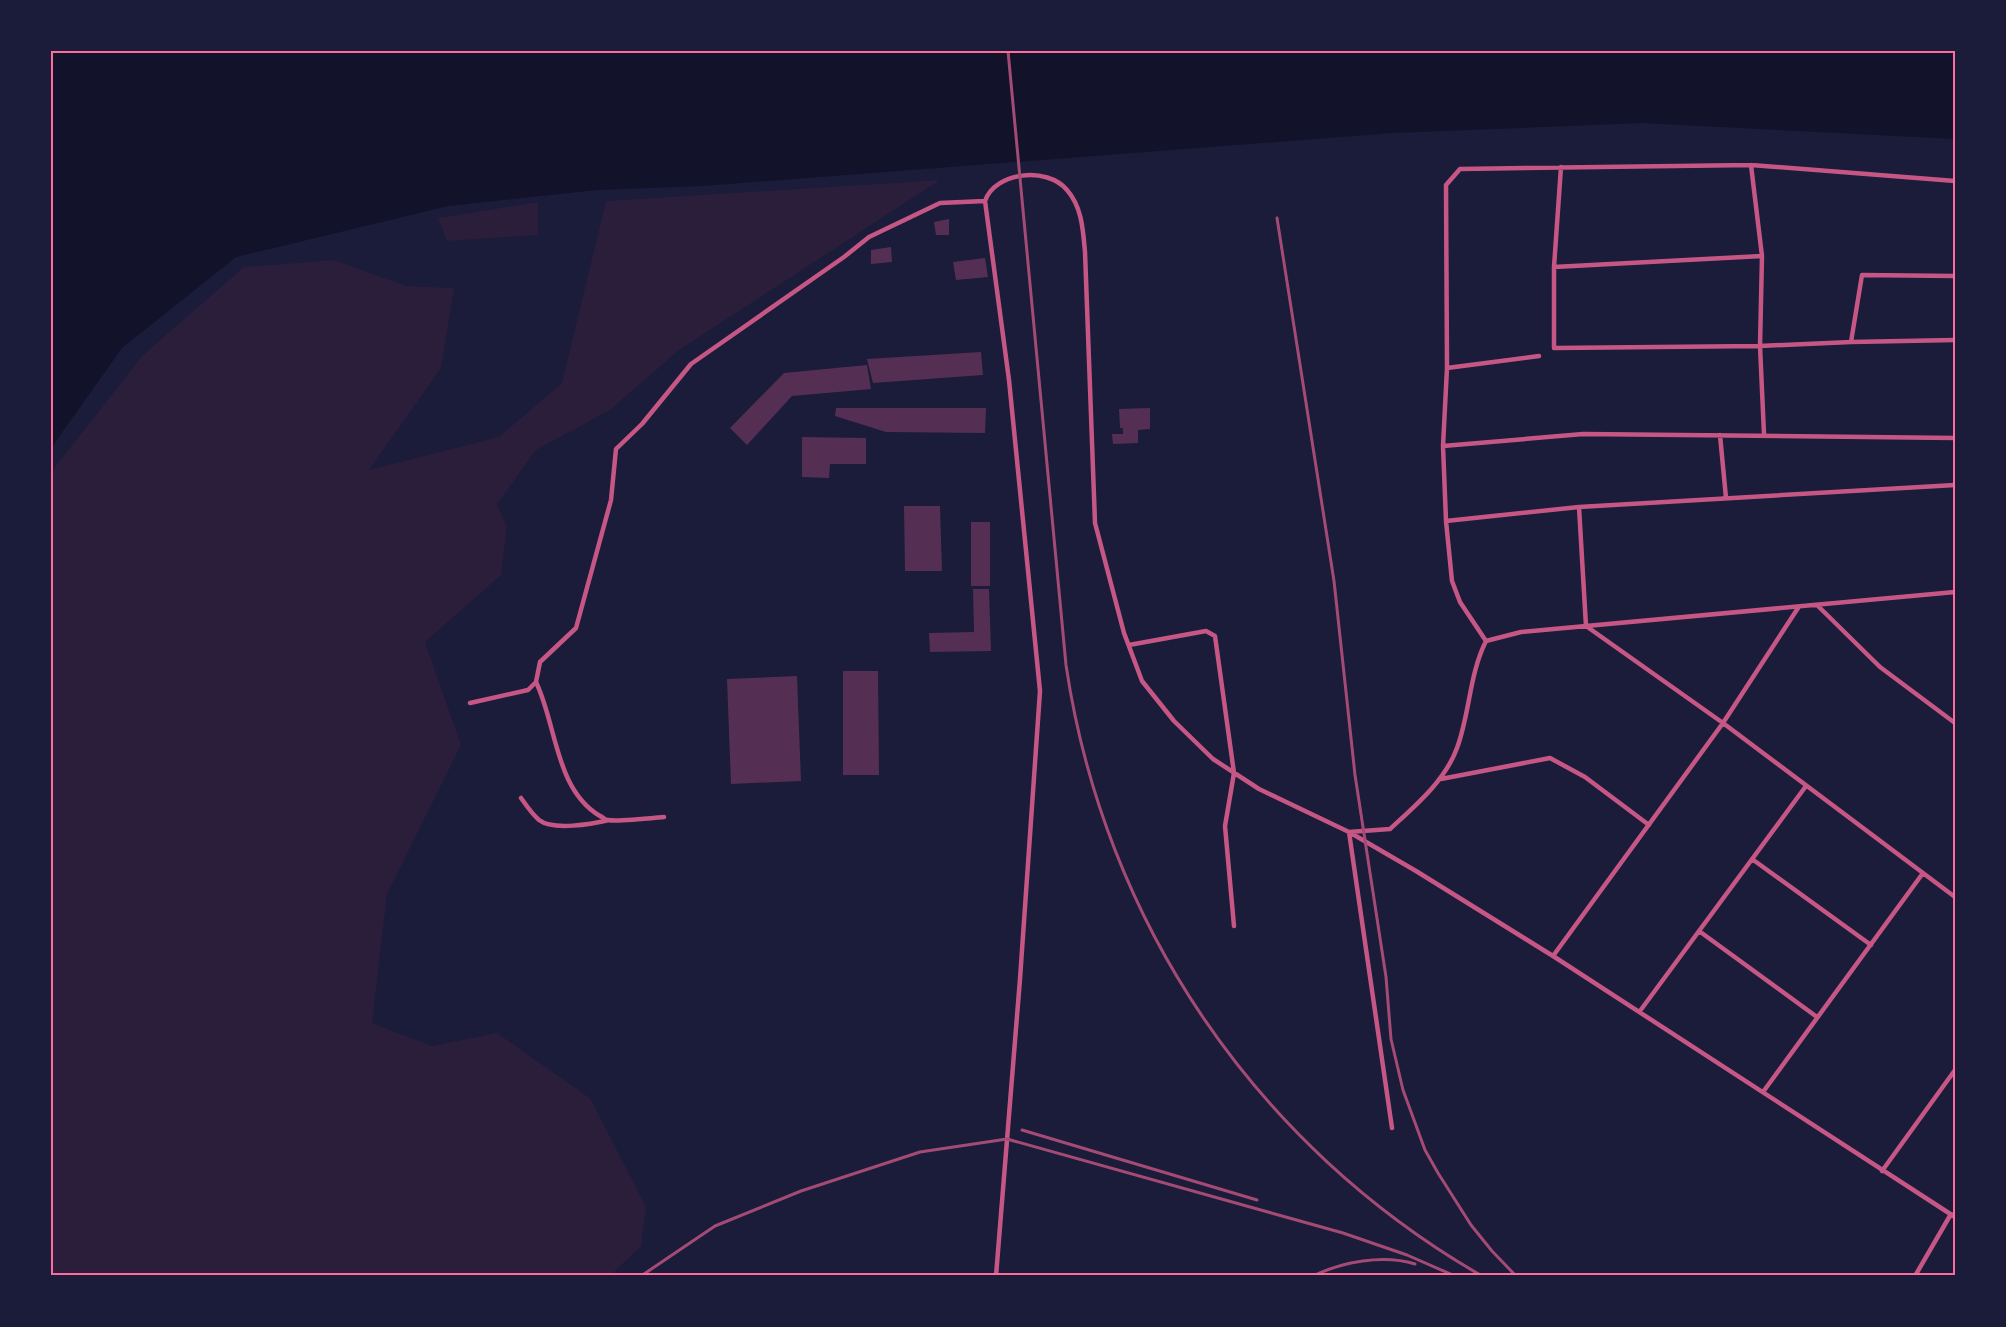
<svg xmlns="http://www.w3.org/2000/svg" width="2006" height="1327" viewBox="0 0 2006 1327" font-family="Montserrat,sans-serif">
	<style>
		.green { fill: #2a1e3b }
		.water { fill: #12122b }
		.building { fill: #542f53 }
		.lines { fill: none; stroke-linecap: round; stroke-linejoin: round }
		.minor { stroke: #c65784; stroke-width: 4.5 }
		.rail { stroke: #a44b75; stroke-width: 3 }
		.neatline { fill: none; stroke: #ff6b9d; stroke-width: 2 }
	</style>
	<rect width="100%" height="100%" fill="#1b1b3a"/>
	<path class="green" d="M 940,180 L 679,350 L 610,410 L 536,450 L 497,504 L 507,527 L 501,575 L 425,642 L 461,745 L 387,894 L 372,1023 L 432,1046 L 497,1033 L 590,1098 L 646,1207 L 641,1246 L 610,1276 L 51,1276 L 51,472 L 143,355 L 244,267 L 334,260 L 406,286 L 454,288 L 441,368 L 369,470 L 499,437 L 562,383 L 606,201 Z
		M 538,202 L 538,235 L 447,241 L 438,218 Z"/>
	<path class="water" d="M 51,51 L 1955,51 L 1955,139 L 1642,123 L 1393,133 L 702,186 L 597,190 L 448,206 L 236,257 L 122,348 L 51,448 Z"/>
	<path class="building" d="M 949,219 L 949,235 L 936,235 L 934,222 Z
		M 891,247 L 892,262 L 871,264 L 871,250 Z
		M 985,258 L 988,277 L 956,280 L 953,262 Z
		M 981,352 L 983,375 L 873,383 L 867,359 Z
		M 867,365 L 871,389 L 792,396 L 747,445 L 730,428 L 784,373 Z
		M 836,408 L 986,408 L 985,433 L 886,432 L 835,416 Z
		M 1150,408 L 1150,429 L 1138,430 L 1138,443 L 1113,444 L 1112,434 L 1123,434 L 1123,428 L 1120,428 L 1119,409 Z
		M 802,437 L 866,438 L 866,464 L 830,464 L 829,478 L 802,477 Z
		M 904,506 L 940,506 L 942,571 L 905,571 Z
		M 971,522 L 990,522 L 990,586 L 971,586 Z
		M 973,589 L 989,589 L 991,651 L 930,652 L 929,633 L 974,632 Z
		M 843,671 L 878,671 L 879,775 L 843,775 Z
		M 797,676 L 801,781 L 731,784 L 727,679 Z"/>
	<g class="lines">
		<path class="minor" d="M 1751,165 L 1762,256 L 1760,346 L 1764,434
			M 1561,167 L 1554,267 L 1554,348 L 1760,346 L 1851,342 L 1955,340
			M 1554,267 L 1762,256
			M 1851,342 L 1862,275 L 1955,276
			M 1447,368 L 1539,356
			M 1720,435 L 1726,498
			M 1443,446 L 1583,434 L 1955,438
			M 1579,507 L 1586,626 L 1723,723 L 1955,897
			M 1446,521 L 1579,507 L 1955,485
			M 1818,606 L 1880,667 L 1955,723
			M 1486,641 L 1460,602 L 1452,581 L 1446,521 L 1443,446 L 1447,368 L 1446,185 L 1460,169 L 1751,165 L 1955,181
			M 1129,645 L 1206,631 L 1215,636 L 1234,773 L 1225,826 L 1234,926
			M 536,682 C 557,726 555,789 600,816 C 603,817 605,820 608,820 C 617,822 653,818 664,817
			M 470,703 L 528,690 L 536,682 L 540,662 L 576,628 L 611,500 L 616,449 L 642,424 L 691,364 L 844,257 L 869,237 L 940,203 L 985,201
			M 1441,779 L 1550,758 L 1585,777 L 1649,825
			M 521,798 C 526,805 532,814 539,820 C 553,831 592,824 609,820
			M 1752,859 L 1871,945
			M 1699,931 L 1817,1017
			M 1553,956 L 1723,723 L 1798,608
			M 1640,1011 L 1806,786
			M 1763,1092 L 1923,873
			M 1392,1128 L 1349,832 L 1390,829 C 1415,806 1445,781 1457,748 C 1470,713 1469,675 1486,641 L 1521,632 L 1955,592
			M 1882,1171 L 1955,1070
			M 996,1276 L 1020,979 L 1040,691 L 1009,380 L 985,201 C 995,172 1047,166 1067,190 C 1082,207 1083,230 1085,252 L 1095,523 L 1124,633 L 1142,681 L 1174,721 L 1213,759 L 1259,789 L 1349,832 L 1416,871 L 1553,956 L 1955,1217
			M 1915,1276 L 1951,1214"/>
		<path class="rail" d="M 1008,51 L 1066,665 C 1104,922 1256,1146 1482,1276
			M 1277,218 L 1334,581 L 1355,775 L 1386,977 L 1391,1039 L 1403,1090 L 1425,1150 L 1438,1173 L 1471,1225 L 1492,1251 L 1516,1276
			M 1022,1130 L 1257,1200
			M 641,1276 L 715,1226 L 801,1191 L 920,1152 L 1007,1139 L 1343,1233 L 1407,1255 L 1455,1276
			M 1313,1276 C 1342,1262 1383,1254 1415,1264"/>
	</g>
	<rect width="2006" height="1327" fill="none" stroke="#1b1b3a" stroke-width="105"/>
	<rect x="52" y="52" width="1902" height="1222" class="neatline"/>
</svg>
